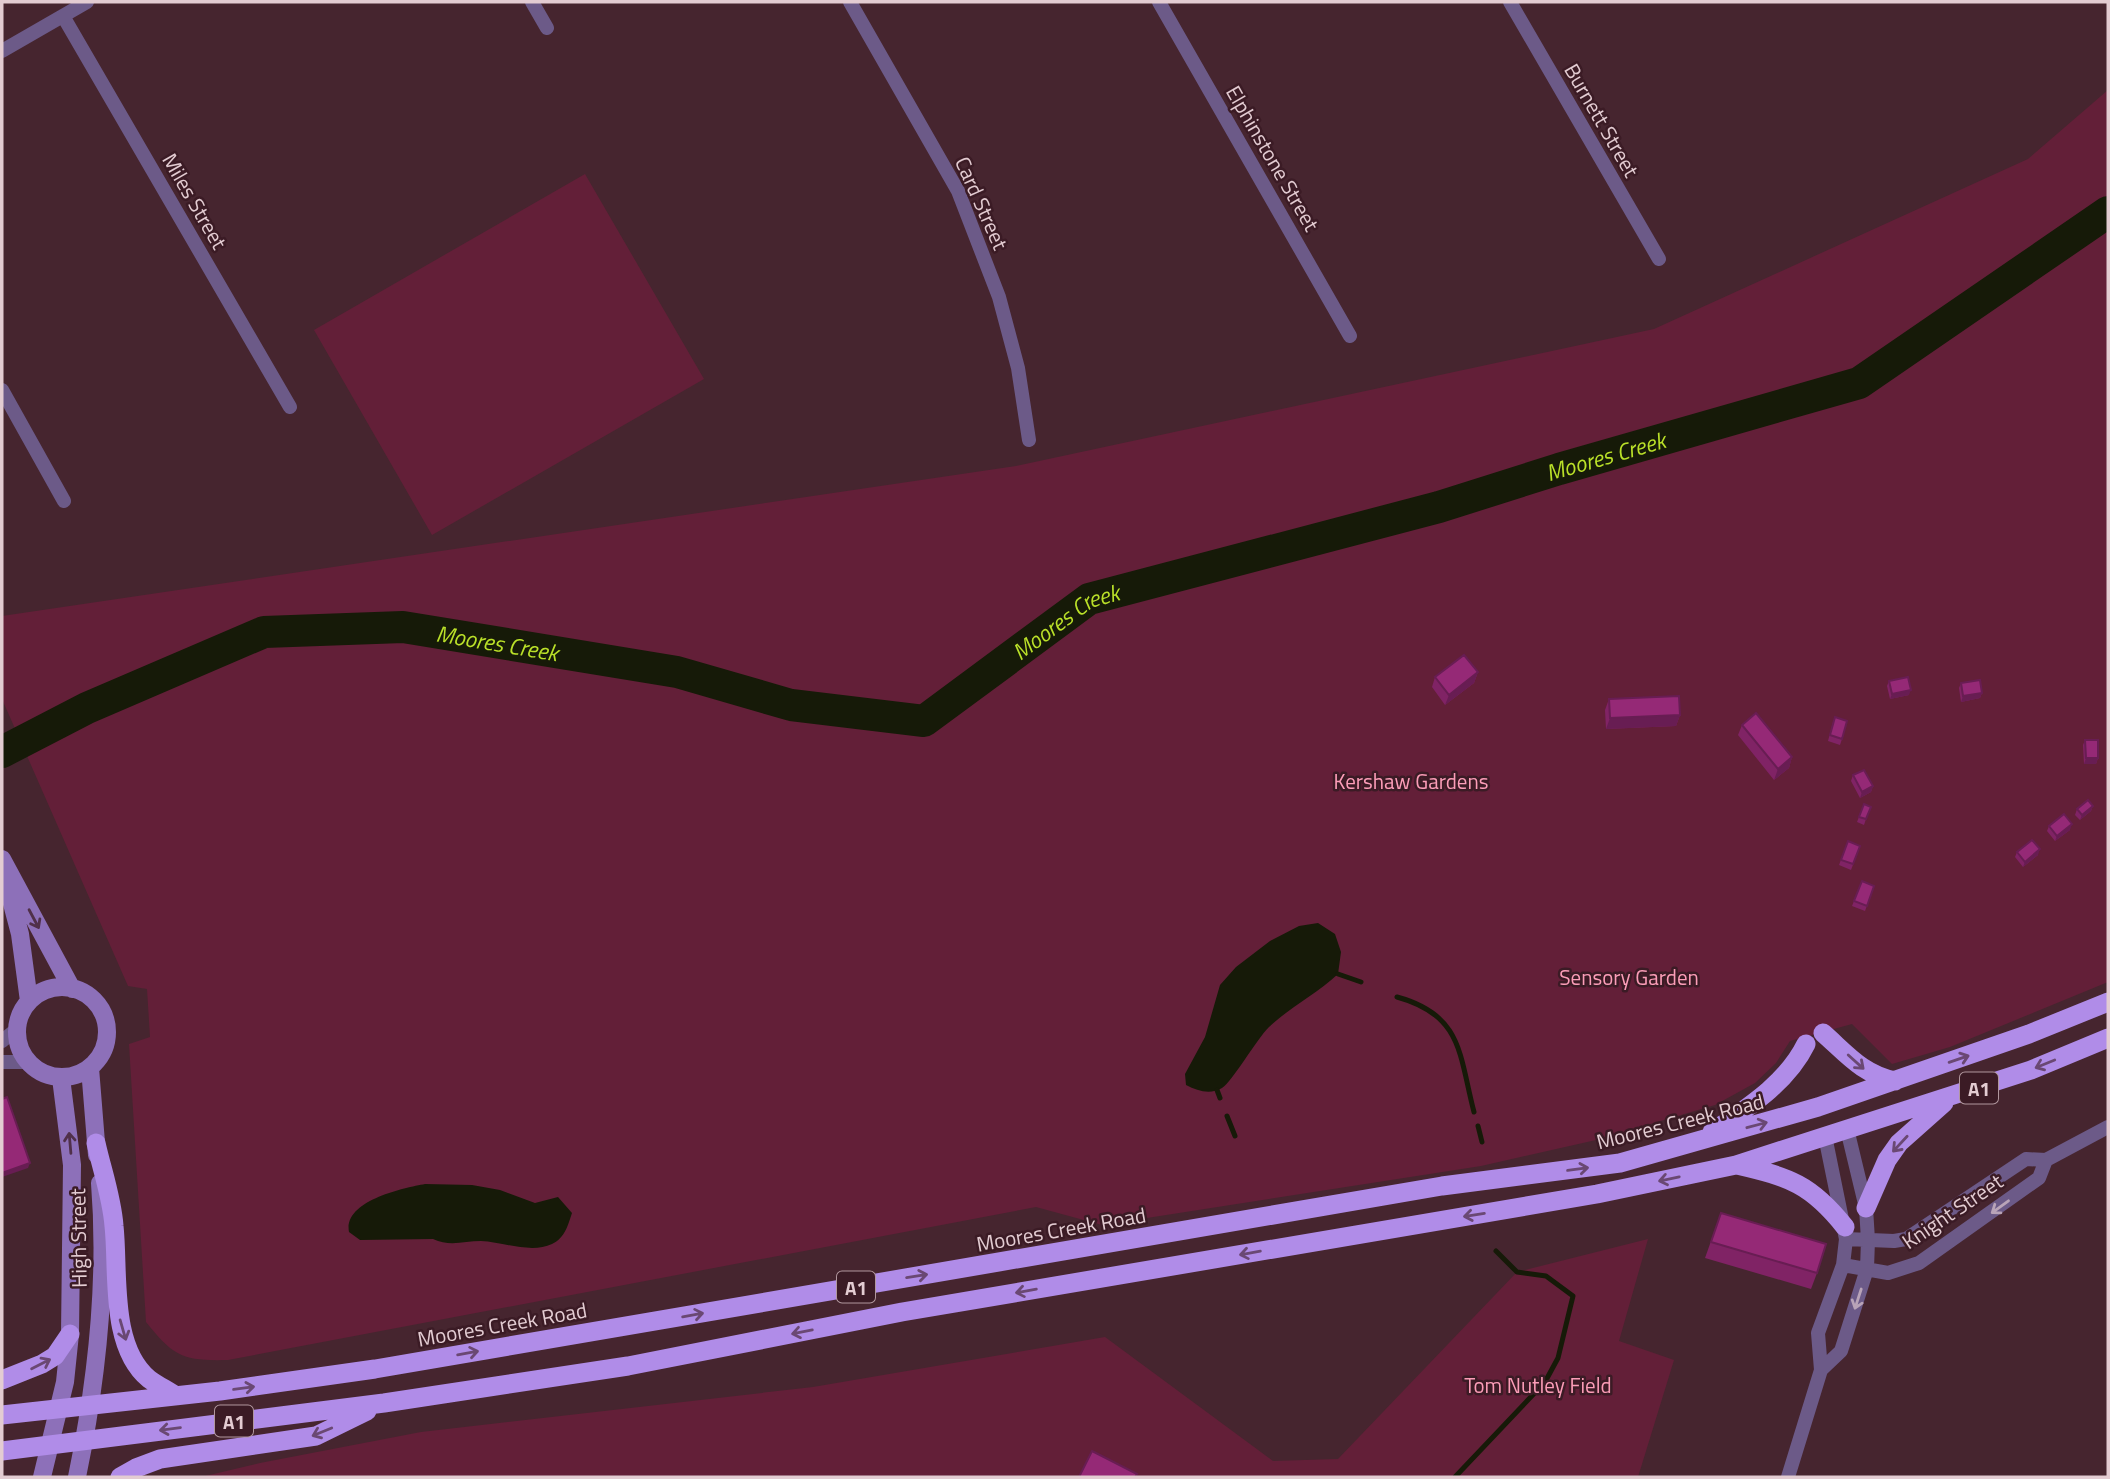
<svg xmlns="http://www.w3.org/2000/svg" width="2110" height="1479" viewBox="0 0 2110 1479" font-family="'Titillium Web',sans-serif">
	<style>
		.green { fill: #631f38 }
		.water { fill: #161a08 }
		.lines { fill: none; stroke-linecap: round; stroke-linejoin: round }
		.stream { stroke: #161a08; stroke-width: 5 }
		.river { stroke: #161a08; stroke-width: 32 }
		.minor { stroke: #6c5a88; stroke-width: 14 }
		.secondary { stroke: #8d70b9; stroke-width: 18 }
		.trunk { stroke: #b08ce8; stroke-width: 19 }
		.wall { fill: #802365 }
		.shaded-wall { fill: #681d53 }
		.building { fill: #952976; stroke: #681d53; stroke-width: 2 }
		.oneway { stroke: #50304a }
		.oneway2 { stroke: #6a4873 }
		.oneway3 { stroke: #b9a4b8 }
		.labels { text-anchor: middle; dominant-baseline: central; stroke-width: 5; stroke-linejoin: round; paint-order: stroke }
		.shield { fill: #3b1b25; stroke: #b1979e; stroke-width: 2 }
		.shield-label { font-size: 19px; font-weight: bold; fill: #e3ccd2 }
		.street-label { font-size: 21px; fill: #e3ccd2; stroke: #3b1b25 }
		.park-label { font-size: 21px; fill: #fc9db8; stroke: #3b1b25 }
		.water-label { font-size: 23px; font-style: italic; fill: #bae029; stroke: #3b1b25 }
	</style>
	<rect width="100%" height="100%" fill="#46252f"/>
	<path class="green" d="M 2108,90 L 2108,982 L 1950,1047 L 1892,1064 L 1852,1024 L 1790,1041 L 1776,1063 L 1755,1083 L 1715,1105 L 1596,1140 L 1481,1166 L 1102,1225 L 1036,1207 L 228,1360 C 183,1361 174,1357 146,1322 L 129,1044 L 150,1037 L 147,989 L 128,986 L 2,699 L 2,616 L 1016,466 L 1654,329 L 2028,159 Z
		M 585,174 L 704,379 L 432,535 L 314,330 Z
		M 1648,1239 L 1619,1341 L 1674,1360 L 1638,1477 L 201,1477 L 260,1463 L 421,1432 L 813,1387 L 1105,1337 L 1273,1461 L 1338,1459 L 1517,1272 Z"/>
	<path class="water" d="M 1318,923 L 1335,934 L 1341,952 L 1338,974 C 1317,994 1290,1007 1269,1027 C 1256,1040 1232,1082 1222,1088 C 1210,1095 1198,1091 1186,1085 L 1185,1074 L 1205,1037 L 1220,985 L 1236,967 L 1270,941 L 1299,926 Z
		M 425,1184 L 472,1185 L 500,1190 L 535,1203 L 558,1197 L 572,1213 C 568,1225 565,1238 552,1244 C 531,1254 503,1242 481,1241 C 464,1241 450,1247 433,1239 L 360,1240 L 349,1232 C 343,1201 403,1188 425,1184 Z"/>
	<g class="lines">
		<path class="stream" d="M 1338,974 L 1361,982
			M 1397,997 C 1463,1015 1459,1055 1474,1112
			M 1217,1090 L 1220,1098
			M 1227,1116 L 1235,1136
			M 1478,1126 L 1482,1142
			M 1455,1477 L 1545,1382 L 1558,1358 L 1573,1296 L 1546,1276 L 1517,1272 L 1496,1251"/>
		<path class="river" id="s1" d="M 2,752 L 87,708 L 264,632 L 403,627 L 677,672 L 791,705 L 924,721 L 1089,599 L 1439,507 L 1559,469 L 1859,383 L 2108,212"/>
		<path class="minor" d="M 532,2 L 547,28
			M 850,2 L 958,191 L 999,297 L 1018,368 L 1029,440
			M 1159,2 L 1350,336
			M 1510,2 L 1659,259
			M 63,16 L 290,407
			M 2,51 L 87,2
			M 2,390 L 64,501
			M 2,1041 L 17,1029
			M 2,1062 L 28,1062
			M 1846,1239 L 1894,1241 L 1906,1239 L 2026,1159 L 2046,1160 L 2108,1127
			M 1843,1265 L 1888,1273 L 1919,1263 L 2039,1178 L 2046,1160
			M 1821,1370 L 1841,1351 L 1867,1269 L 1868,1240 L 1866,1208 L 1847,1129
			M 1788,1477 L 1821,1370 L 1818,1333 L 1843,1265 L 1846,1239 L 1825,1136"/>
		<path class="secondary" d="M 2,859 L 72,989
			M 6,881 L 20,934 L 29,1001
			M17 1032a45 45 0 1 1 90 0a45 45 0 1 1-90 0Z
			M 90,1068 L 97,1155
			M 42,1477 L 65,1382 L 70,1334 L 72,1165 L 61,1078
			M 77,1477 C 97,1380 108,1283 100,1183"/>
		<path class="trunk" d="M 1823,1033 C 1847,1054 1862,1074 1895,1081
			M 1712,1132 C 1747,1108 1787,1083 1806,1044
			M 96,1143 C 102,1170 112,1198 114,1226 C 119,1271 109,1346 149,1379 C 157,1385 167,1390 176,1396
			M 1737,1165 C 1789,1177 1811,1184 1845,1227
			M 1866,1208 L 1887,1160 L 1899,1143 L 1944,1103
			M 2,1380 L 42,1364 L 55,1356 L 70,1334
			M 2,1415 L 220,1391 L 375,1369 L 1442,1186 L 1620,1163 L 1818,1107 L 2029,1034 L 2108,1002
			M 2,1451 L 384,1403 L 628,1366 L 902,1312 L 1597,1194 L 1736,1165 L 2031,1070 L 2108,1038
			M 120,1477 L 136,1468 L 160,1459 L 316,1436 L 367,1411"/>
	</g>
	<path class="wall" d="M 1478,672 L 1474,683 L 1445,705 L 1432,687 L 1435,677 Z
		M 1889,681 L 1909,695 L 1890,699 L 1887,686 Z
		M 1961,683 L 1982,693 L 1980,698 L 1961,702 L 1959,688 Z
		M 1609,699 L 1680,715 L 1676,726 L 1606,729 L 1605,710 Z
		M 1833,722 L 1842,739 L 1840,745 L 1828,741 Z
		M 1742,725 L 1792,757 L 1789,768 L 1774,780 L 1738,735 Z
		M 2085,740 L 2098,758 L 2096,764 L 2084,764 L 2083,745 Z
		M 1853,775 L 1873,786 L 1871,792 L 1860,798 L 1851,781 Z
		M 1864,804 L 1866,819 L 1864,825 L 1857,822 Z
		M 2093,806 L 2091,811 L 2080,820 L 2075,815 L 2077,809 Z
		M 2049,826 L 2070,830 L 2055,841 L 2047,831 Z
		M 1848,841 L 1860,846 L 1851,870 L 1839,865 Z
		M 2017,852 L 2038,855 L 2023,867 L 2015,857 Z
		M 1862,881 L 1874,886 L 1865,911 L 1852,906 Z
		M 1721,1213 L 1817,1273 L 1811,1289 L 1705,1258 Z"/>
	<path class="shaded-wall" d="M 1478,672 L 1474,683 L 1445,705 L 1449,695 Z
		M 1911,690 L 1909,695 L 1890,699 L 1892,694 Z
		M 1982,693 L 1980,698 L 1961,702 L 1963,696 Z
		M 1680,715 L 1676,726 L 1606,729 L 1610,718 Z
		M 1792,757 L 1789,768 L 1774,780 L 1778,769 Z
		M 2086,758 L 2098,758 L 2096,764 L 2084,764 Z
		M 1873,786 L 1871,792 L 1860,798 L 1862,792 Z
		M 2093,806 L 2091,811 L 2080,820 L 2082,815 Z
		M 2072,824 L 2070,830 L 2055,841 L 2057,836 Z
		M 2040,849 L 2038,855 L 2023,867 L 2025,862 Z
		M 30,1163 L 28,1168 L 2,1177 L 2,1173 Z"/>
	<path class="building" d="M 1464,655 L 1478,672 L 1449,695 L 1435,677 Z
		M 1908,677 L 1911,690 L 1892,694 L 1889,681 Z
		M 1980,680 L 1982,693 L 1963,696 L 1961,683 Z
		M 1679,696 L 1680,715 L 1610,718 L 1609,699 Z
		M 1756,713 L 1792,757 L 1778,769 L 1742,725 Z
		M 1835,717 L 1847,721 L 1842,739 L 1830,735 Z
		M 2085,740 L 2098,740 L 2098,758 L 2086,758 Z
		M 1864,770 L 1873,786 L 1862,792 L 1853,775 Z
		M 2088,800 L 2093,806 L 2082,815 L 2077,809 Z
		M 1864,804 L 1871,807 L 1866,819 L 1859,817 Z
		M 2064,814 L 2072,824 L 2057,836 L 2049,826 Z
		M 2032,840 L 2040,849 L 2025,862 L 2017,852 Z
		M 1848,841 L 1860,846 L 1853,864 L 1841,860 Z
		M 1862,881 L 1874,886 L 1867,906 L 1854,901 Z
		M 7,1097 L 30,1163 L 2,1173 L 2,1099 Z
		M 1721,1213 L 1826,1244 L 1817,1273 L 1711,1242 Z
		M 1092,1451 L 1137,1474 L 1135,1477 L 1079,1477 Z"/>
	<defs><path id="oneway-shaft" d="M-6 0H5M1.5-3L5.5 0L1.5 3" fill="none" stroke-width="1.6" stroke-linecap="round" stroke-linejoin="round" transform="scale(1.75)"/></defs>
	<g class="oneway">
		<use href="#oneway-shaft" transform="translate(34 919) rotate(62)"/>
		<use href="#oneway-shaft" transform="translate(70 1143) rotate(-95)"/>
	</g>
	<g class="oneway2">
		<use href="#oneway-shaft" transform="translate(1959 1059) rotate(-19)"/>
		<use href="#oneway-shaft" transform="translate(1856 1062) rotate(42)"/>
		<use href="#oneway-shaft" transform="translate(2045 1064) rotate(158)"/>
		<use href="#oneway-shaft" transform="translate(1757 1125) rotate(-15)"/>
		<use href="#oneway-shaft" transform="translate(1900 1144) rotate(133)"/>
		<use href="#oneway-shaft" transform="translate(1578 1169) rotate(-8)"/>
		<use href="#oneway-shaft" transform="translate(1669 1179) rotate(168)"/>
		<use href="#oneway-shaft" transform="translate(1474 1215) rotate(171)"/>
		<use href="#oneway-shaft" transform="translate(1250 1253) rotate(170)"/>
		<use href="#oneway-shaft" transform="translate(917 1276) rotate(-9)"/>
		<use href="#oneway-shaft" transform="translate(1026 1291) rotate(170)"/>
		<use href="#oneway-shaft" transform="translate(693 1315) rotate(-10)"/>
		<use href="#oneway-shaft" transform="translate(123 1330) rotate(74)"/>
		<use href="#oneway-shaft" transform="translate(802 1332) rotate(169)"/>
		<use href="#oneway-shaft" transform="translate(468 1353) rotate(-10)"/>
		<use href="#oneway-shaft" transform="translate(41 1364) rotate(-27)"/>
		<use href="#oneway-shaft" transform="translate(244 1388) rotate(-8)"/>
		<use href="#oneway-shaft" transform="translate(170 1429) rotate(173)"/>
		<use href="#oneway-shaft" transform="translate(322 1432) rotate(158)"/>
	</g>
	<g class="oneway3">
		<use href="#oneway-shaft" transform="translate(2000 1207) rotate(144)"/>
		<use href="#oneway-shaft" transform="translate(1858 1299) rotate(108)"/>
	</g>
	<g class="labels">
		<g class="shield">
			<rect x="1960" y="1072.5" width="38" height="31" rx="5"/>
			<rect x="837" y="1271.5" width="38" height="31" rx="5"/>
			<rect x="215" y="1405.5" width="38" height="31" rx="5"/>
		</g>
		<g class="shield-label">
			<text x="1979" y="1088">A1</text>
			<text x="856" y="1287">A1</text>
			<text x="234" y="1421">A1</text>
		</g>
		<g class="street-label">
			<text transform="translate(1602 120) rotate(60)">Burnett Street</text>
			<text transform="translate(1273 158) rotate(60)">Elphinstone Street</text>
			<text transform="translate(195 201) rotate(60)">Miles Street</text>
			<text transform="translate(982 203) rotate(66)">Card Street</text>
			<text transform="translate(1680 1121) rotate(-14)">Moores Creek Road</text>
			<text transform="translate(1952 1211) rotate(-34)">Knight Street</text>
			<text transform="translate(1061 1229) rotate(-10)">Moores Creek Road</text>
			<text transform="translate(78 1238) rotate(-91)">High Street</text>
			<text transform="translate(502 1324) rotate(-10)">Moores Creek Road</text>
		</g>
		<g class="park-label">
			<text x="1411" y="781">Kershaw Gardens</text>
			<text x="1629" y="977">Sensory Garden</text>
			<text x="1538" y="1385">Tom Nutley Field</text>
		</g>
		<g class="water-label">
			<text stroke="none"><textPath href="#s1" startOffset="1699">Moores Creek</textPath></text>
			<text stroke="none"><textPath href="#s1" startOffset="1132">Moores Creek</textPath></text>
			<text stroke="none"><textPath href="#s1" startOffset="523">Moores Creek</textPath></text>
		</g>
	</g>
	<rect width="2110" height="1479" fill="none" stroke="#e3ccd2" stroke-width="7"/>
</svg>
